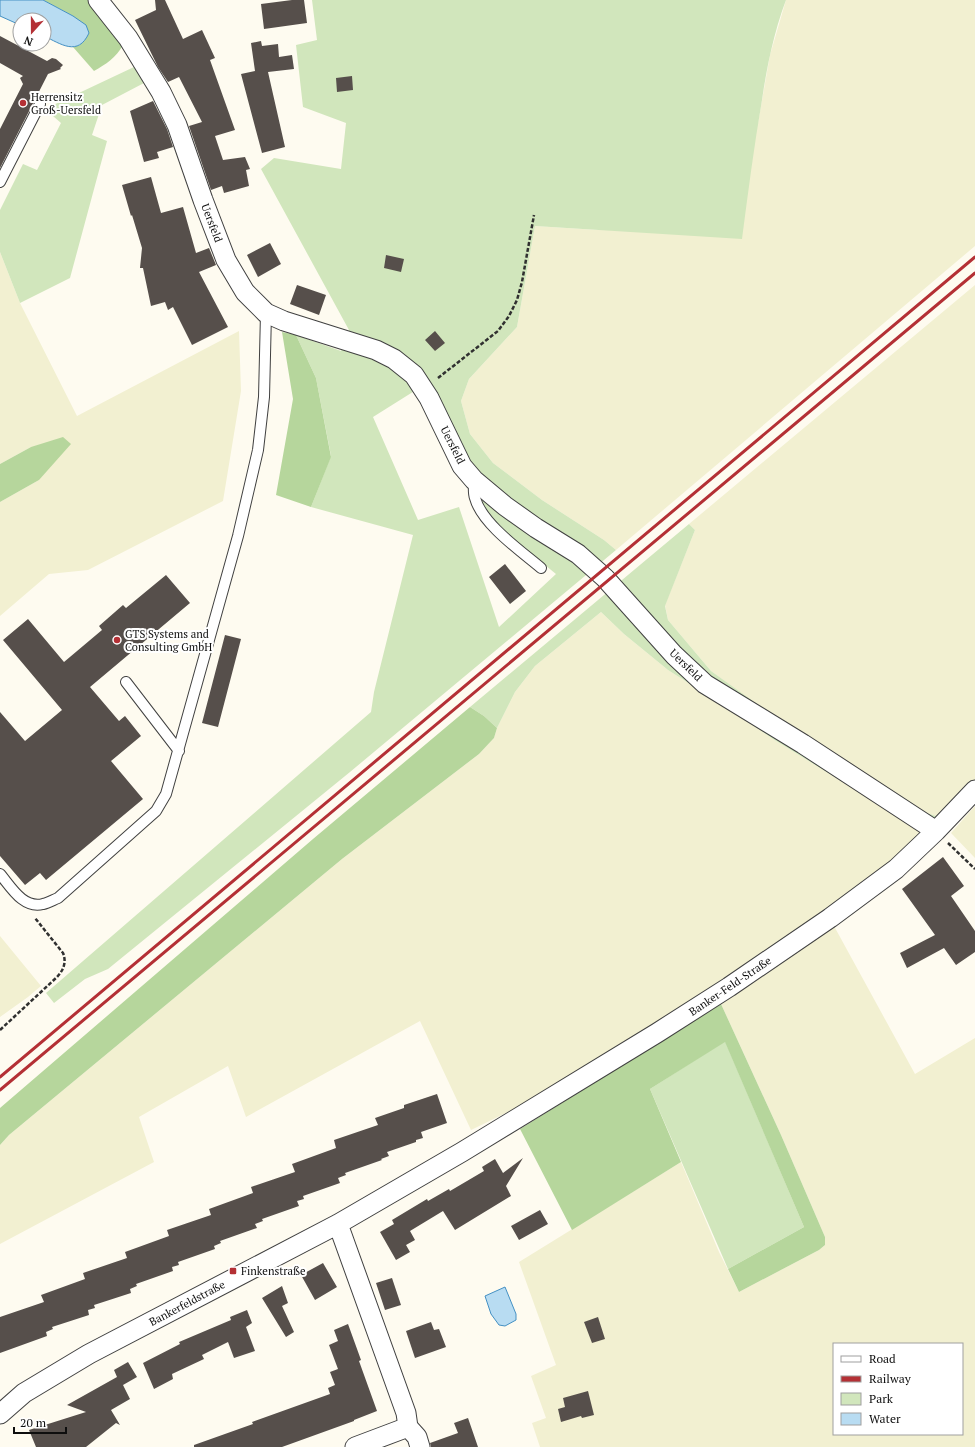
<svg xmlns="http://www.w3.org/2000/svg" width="975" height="1447" viewBox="0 0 975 1447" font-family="'PT Serif',serif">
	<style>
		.farmland { fill: #f2f0d1; fill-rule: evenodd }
		.green { fill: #d1e6bc; fill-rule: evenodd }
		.forest { fill: #b6d69c }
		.water { fill: #b8dcf2; stroke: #4490c3 }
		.building { fill: #564f4b }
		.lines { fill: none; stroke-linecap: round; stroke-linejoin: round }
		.service-casing { stroke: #414141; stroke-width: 12 }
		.minor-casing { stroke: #414141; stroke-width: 21 }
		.path { stroke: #303030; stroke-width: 2.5; stroke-dasharray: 4 2; stroke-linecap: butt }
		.service { stroke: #fff; stroke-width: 10 }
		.minor { stroke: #fff; stroke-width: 19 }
		.rail { stroke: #b43035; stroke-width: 3 }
		.poi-dot { fill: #b43035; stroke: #fff; stroke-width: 1.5 }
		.labels { text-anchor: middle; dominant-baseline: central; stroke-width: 4; stroke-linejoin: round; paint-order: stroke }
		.poi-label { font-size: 11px; fill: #0e0e0e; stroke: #fff; text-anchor: start }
		.street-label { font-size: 11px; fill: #0e0e0e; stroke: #fff }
	</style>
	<rect width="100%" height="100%" fill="#fefbf0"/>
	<path class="farmland" d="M 786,0 L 975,0 L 975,246 L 616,550 L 604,540 L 542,500 L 493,463 L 470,434 L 461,401 L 469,379 L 517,327 L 535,226 L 598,230 L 758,123 L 770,55 Z
		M 0,252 L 20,303 L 77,416 L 239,331 L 241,391 L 223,501 L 88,570 L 49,574 L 0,616 L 0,502 L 39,480 L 31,447 L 0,464 Z
		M 975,285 L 975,782 L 939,817 L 927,813 L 756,704 L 711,671 L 668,620 L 665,605 L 695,530 L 689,524 Z
		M 601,612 L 624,634 L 668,670 L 726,707 L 773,739 L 919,829 L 924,834 L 908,850 L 838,902 L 722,982 L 603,1057 L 512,1110 L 471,1130 L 420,1021 L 246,1117 L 228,1066 L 139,1117 L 154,1162 L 0,1244 L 0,1145 L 9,1135 L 342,859 L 479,754 L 494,738 L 497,728 L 515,692 L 535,666 Z
		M 975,806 L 975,858 L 951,833 Z
		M 834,926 L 915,1074 L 975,1038 L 975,1447 L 540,1447 L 532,1423 L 546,1418 L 531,1376 L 556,1365 L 519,1262 L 681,1162 L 719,1252 L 739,1292 L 819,1250 L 825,1245 L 825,1237 L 781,1135 L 721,1004 ZM 834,1344 L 962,1344 L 962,1434 L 834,1434 Z
		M 0,936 L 41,986 L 28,997 L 0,1017 Z"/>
	<path class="green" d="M 312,0 L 786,0 C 774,32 767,66 762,100 C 754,146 748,193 742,239 L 535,226 L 517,327 L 469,379 L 461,401 L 470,434 L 493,463 L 542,500 L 604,540 L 616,550 L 350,772 L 108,969 L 85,979 L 54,1003 L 46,993 L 371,712 L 374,692 L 413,535 L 311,507 L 331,456 L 316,378 L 296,335 L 341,351 L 349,330 L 261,169 L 274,158 L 341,169 L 346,123 L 303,107 L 296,45 L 317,40 ZM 416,390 L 478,494 L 489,516 L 502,530 L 556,574 L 499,627 L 459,507 L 418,520 L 373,417 Z
		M 134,67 L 144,83 L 102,105 L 92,135 L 107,141 L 70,278 L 20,303 L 0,252 L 0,210 L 23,164 L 37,170 L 61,123 L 45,109 Z
		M 689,524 L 695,530 L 665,606 L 668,620 L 711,671 L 757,704 L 927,813 L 939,817 L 919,829 L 773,739 L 726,707 L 668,670 L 624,634 L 601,612 L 535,666 L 515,692 L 497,728 L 484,716 L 470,707 Z
		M 725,1041 L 804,1227 L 728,1269 L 650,1089 Z"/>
	<path class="forest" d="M 43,0 L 88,0 L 103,16 L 123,45 C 116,58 106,64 94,71 L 73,47 L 80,45 L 73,16 Z
		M 282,332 L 296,335 L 316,378 L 331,457 L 311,507 L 276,495 L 293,399 Z
		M 63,437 L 71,444 L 39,480 L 0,502 L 0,464 L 31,447 Z
		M 470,707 L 484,716 L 497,728 L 494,738 L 479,754 L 342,859 L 9,1135 L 0,1145 L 0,1108 L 313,839 Z
		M 721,1004 L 781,1135 L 825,1237 L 825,1245 L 819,1250 L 739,1292 L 728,1269 L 804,1227 L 725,1042 L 650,1089 L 681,1162 L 572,1230 L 520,1129 Z"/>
	<path class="water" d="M 0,0 L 43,0 L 73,16 L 86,25 L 89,33 C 78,57 61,44 44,36 L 44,20 L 20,20 L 20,25 L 0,16 Z
		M 505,1287 L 516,1314 L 516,1320 L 505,1326 L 499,1325 L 491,1314 L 485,1296 Z"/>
	<path class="building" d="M 155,0 L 165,0 L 183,39 L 202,30 L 215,58 L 210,60 L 235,130 L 215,136 L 223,160 L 245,157 L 250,169 L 246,170 L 249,186 L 224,193 L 222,186 L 211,190 L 189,126 L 202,122 L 179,77 L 168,82 L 158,67 L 135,20 L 156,10 Z
		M 292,0 L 304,0 L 307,23 L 264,29 L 261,4 Z
		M 0,36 L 47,61 L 52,58 L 56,59 L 63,65 L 60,68 L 61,69 L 48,74 L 0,168 L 0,129 L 23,84 L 20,78 L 23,76 L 0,63 Z
		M 261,41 L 262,46 L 278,44 L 279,57 L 292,55 L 294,69 L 268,72 L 285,147 L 262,153 L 241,74 L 255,71 L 251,43 Z
		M 352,76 L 353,90 L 337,92 L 336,78 Z
		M 153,101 L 167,129 L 173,147 L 157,152 L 159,158 L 144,162 L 130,111 Z
		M 151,177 L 161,213 L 183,207 L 196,253 L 209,248 L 216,265 L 199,272 L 228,327 L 192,345 L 173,307 L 168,310 L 165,302 L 151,306 L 143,268 L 140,268 L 142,248 L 132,215 L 131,216 L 122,185 Z
		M 270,243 L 281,264 L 258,277 L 247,255 Z
		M 386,255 L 404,259 L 401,272 L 384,268 Z
		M 297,285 L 326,295 L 319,315 L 290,304 Z
		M 435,331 L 445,343 L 435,351 L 425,340 Z
		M 505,564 L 526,591 L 510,604 L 489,577 Z
		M 166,575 L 190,603 L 90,687 L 119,721 L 125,716 L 141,736 L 111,761 L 143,799 L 46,880 L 40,873 L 25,885 L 0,856 L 0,712 L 25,741 L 62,710 L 3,640 L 28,619 L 64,662 L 102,630 L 99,626 L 123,605 L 126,608 Z
		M 225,635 L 241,639 L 218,727 L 202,723 Z
		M 943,857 L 964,886 L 951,896 L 975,931 L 975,952 L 956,965 L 944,948 L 907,968 L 900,953 L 935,935 L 902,889 Z
		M 437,1094 L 447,1123 L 421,1132 L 423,1138 L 416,1140 L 416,1142 L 387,1152 L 389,1156 L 381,1159 L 382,1160 L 345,1173 L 346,1175 L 338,1178 L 340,1183 L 303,1196 L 304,1199 L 297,1201 L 299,1206 L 262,1219 L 263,1221 L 255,1224 L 257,1228 L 220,1241 L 221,1243 L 214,1246 L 215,1249 L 178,1262 L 179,1265 L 172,1267 L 173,1271 L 136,1284 L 137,1286 L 130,1289 L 131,1293 L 94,1305 L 95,1308 L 88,1310 L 89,1315 L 52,1327 L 53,1329 L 46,1332 L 47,1336 L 0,1353 L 0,1317 L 44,1302 L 41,1295 L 85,1279 L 83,1273 L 127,1258 L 125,1252 L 169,1236 L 167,1230 L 211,1215 L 209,1209 L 253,1193 L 251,1187 L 295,1172 L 292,1164 L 336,1148 L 334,1140 L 378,1125 L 375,1118 L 404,1108 L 404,1105 Z
		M 523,1158 L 506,1186 L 511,1196 L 455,1230 L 443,1211 L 410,1231 L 415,1240 L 406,1245 L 410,1252 L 396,1260 L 380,1232 L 394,1224 L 392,1220 L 427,1199 L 428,1201 L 449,1189 L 450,1191 L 484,1171 L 482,1167 L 495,1159 L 503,1173 Z
		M 540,1210 L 548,1224 L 519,1240 L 511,1226 Z
		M 323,1263 L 337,1287 L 315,1300 L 301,1275 Z
		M 392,1278 L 401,1305 L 385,1310 L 376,1283 Z
		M 282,1286 L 288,1303 L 282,1306 L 294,1332 L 286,1337 L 262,1298 Z
		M 247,1310 L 252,1323 L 246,1327 L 255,1351 L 234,1358 L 228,1342 L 202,1355 L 204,1359 L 172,1374 L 173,1379 L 154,1389 L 143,1363 L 180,1344 L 179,1342 L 231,1320 L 230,1317 Z
		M 598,1317 L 605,1339 L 592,1343 L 584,1322 Z
		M 431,1322 L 434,1330 L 439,1329 L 446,1347 L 415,1358 L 406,1331 Z
		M 348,1324 L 361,1360 L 359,1361 L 377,1411 L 354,1420 L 354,1421 L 282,1447 L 194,1447 L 194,1445 L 253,1424 L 252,1422 L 330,1394 L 328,1388 L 335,1385 L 330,1372 L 338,1369 L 329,1345 L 338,1341 L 334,1330 Z
		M 128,1362 L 137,1377 L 123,1385 L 130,1399 L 111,1410 L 120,1425 L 116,1423 L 86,1447 L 36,1447 L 29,1430 L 86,1412 L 67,1405 L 117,1377 L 114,1370 Z
		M 588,1391 L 594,1415 L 582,1418 L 581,1416 L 561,1422 L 558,1409 L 565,1407 L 563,1398 Z
		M 468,1418 L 478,1447 L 431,1447 L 430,1443 L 458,1433 L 454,1423 Z"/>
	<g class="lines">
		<g class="service-casing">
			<path id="service" d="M 0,182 L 40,104
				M 474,480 C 474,485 473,493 475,498 C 482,524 521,551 541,568
				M 126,682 L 179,751
				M 0,874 C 11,887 23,909 43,904 C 48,903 53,900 58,898 L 156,811 L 166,794 L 238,536 L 258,450 L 264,397 L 266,313"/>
		</g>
		<g class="minor-casing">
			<path id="minor" d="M 98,0 L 128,38 L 161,92 L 177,125 L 203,200 L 226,260 L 245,292 L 266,313 L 284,321 L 376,350 L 394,359 L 414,375 L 429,398 L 462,466 L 474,480 L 505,506 L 536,528 L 578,554 L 605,578 L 674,655 L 705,684 L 803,744 L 936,831
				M 338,1224 L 406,1413 L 408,1427 L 417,1437 L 420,1447
				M 0,1414 L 24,1393 L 89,1354 L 338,1224 L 462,1152 L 657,1033 L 729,987 L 830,918 L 896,869 L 936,831 L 975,790
				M 355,1447 L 408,1427"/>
		</g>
		<path class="path" d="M 438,378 L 498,331 L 509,316 L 517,300 L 522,282 L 534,215
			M 948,843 L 975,869
			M 0,1030 L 56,978 C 63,971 67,963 63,953 L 35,918"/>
		<use href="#service" class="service"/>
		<use href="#minor" class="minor"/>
		<path class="rail" d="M 0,1077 C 325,804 650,531 975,257
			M 0,1090 L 975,273"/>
	</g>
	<g class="poi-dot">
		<circle cx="23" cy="103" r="4"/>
		<circle cx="117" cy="640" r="4"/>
		<rect x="229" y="1267" width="8" height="8" rx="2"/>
	</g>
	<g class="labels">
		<g class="poi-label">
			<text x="31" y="97">Herrensitz<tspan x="31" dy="13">Groß-Uersfeld</tspan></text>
			<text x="125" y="634">GTS Systems and<tspan x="125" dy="13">Consulting GmbH</tspan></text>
			<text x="241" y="1271">Finkenstraße</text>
		</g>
		<g class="street-label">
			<text transform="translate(212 223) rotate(69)">Uersfeld</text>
			<text transform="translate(453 445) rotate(63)">Uersfeld</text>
			<text transform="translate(686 665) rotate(44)">Uersfeld</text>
			<text transform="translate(730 986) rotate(-34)">Banker-Feld-Straße</text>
			<text transform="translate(187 1303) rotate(-28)">Bankerfeldstraße</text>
		</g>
	</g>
	<rect x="833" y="1343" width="130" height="92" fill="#ffffff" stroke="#9f9f9f"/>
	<rect x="841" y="1356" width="20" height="6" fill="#ffffff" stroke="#9f9f9f"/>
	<text x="869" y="1363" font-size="12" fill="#0e0e0e">Road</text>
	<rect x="841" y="1376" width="20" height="6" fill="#b43035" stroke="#9f9f9f"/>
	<text x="869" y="1383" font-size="12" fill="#0e0e0e">Railway</text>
	<rect x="841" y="1393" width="20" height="12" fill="#d1e6bc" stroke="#9f9f9f"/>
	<text x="869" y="1403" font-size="12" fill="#0e0e0e">Park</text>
	<rect x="841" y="1413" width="20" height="12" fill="#b8dcf2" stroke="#9f9f9f"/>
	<text x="869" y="1423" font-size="12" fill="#0e0e0e">Water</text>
	<g transform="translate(32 32) rotate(201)"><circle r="19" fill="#ffffff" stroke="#9f9f9f"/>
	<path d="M0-3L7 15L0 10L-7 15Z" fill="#b43035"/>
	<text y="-6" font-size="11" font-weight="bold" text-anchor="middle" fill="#0e0e0e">N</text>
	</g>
	<path d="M14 1427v6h52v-6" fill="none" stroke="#0e0e0e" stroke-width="2"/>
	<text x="20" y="1427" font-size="12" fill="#0e0e0e" stroke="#ffffff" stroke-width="3" paint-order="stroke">20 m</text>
</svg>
